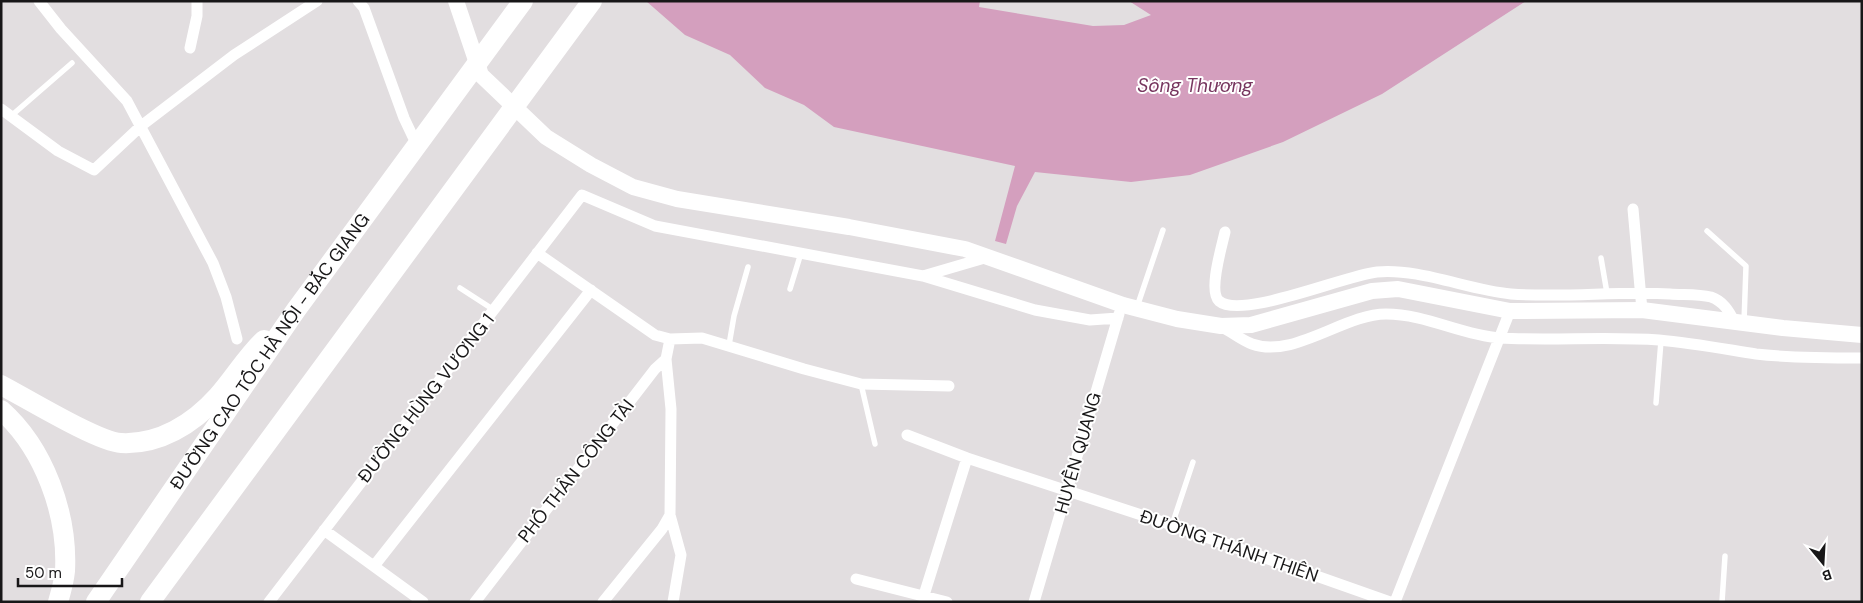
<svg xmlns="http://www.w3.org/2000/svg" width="1863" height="603" viewBox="0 0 1863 603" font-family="'DM Sans',sans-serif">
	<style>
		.water { fill: #d49fbe }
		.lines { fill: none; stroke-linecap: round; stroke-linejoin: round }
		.lane { stroke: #fff; stroke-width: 5.5 }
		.street { stroke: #fff; stroke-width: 11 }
		.secondary { stroke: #fff; stroke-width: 16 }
		.highway { stroke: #fff; stroke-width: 20 }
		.labels { text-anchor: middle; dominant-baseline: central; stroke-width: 4; stroke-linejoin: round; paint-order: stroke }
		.street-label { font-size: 18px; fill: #181718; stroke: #fff }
		.water-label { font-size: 19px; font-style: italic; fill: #77365f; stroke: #fff }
	</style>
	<rect width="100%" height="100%" fill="#e2dee0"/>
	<path class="water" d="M 646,1 L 980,1 L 979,7 L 1093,26 L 1124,25 L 1151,15 L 1129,1 L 1526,1 L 1382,94 L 1283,142 L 1190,175 L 1131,182 L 1035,172 L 1017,206 L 1006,244 L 995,241 L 1015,166 L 834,127 L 804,105 L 765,88 L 730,55 L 685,35 Z"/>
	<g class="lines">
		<path class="lane" d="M 11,116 L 72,63
			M 1707,231 L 1746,266 L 1744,322
			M 1601,258 L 1607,293
			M 460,288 L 494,310
			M 790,289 L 801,253
			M 1137,307 L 1163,230
			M 729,345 L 734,316 L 748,267
			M 861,384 L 875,444
			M 1656,403 L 1661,341
			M 1172,525 L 1193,462
			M 1722,602 L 1725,556"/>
		<path class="street" d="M 39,1 L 61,29 L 127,101 L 213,263 L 226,297 L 237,339
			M 358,1 L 364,8 L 404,118 L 413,137
			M 190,48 L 197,16 L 197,1
			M 1,109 L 58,151 L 94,170 L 141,126 L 234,55 L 317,1
			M 1633,209 L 1642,310
			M 1225,232 C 1222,246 1208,291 1219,301 C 1241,320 1346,275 1377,272 C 1420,268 1468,290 1511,294 C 1564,298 1617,291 1670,294 C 1683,295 1698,294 1711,297 C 1723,301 1729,311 1734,321
			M 537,253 L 655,335 L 670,339 L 702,338 L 804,369 L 861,384 L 949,386
			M 923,276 L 988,257
			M 1222,327 C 1232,332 1241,340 1252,344 C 1294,359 1344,314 1386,314 C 1426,314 1461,335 1500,338 C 1553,341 1606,336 1659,340 C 1692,343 1724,349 1756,354 C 1791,358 1827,358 1862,358
			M 907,435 L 967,458 L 1172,525 L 1390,602
			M 670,515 L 681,555 L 673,602
			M 324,530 L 423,602
			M 374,566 L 591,290
			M 856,579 L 947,602
			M 924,595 L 967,458
			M 269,602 L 582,195 L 655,226 L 923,276 L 1035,310 L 1090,320 L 1118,318
			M 475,602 L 655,369 L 666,359 L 670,339
			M 603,602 L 662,529 L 670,515 L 671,409 L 666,359
			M 1034,602 L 1119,314
			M 1395,602 L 1510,311"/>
		<path class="secondary" d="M 456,1 L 481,75 L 546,137 L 591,165 L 633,187 L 677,199 L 849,227 L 965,249 L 1123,305 L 1177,319 L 1221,326 L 1251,325 L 1372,291 L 1398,289 L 1510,311 L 1642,310 L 1783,328 L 1862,335"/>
		<g class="highway">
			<path d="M 1,385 C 26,398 98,442 121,443 C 159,445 193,424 218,396 C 234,378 246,357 264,340"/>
			<path d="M 1,410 C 44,448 68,514 65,571 C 64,581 61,592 58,602"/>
			<path id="s1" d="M 96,602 L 296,310 L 523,1"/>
			<path d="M 150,602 L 592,1"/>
		</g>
	</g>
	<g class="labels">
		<g class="street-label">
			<text stroke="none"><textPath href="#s1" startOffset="305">ĐƯỜNG CAO TỐC HÀ NỘI - BẮC GIANG</textPath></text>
			<text transform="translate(426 398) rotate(-52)">ĐƯỜNG HÙNG VƯƠNG 1</text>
			<text transform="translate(1078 453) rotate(-74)">HUYỀN QUANG</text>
			<text transform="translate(576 471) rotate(-52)">PHỐ THÂN CÔNG TÀI</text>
			<text transform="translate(1229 546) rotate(19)">ĐƯỜNG THÁNH THIÊN</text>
		</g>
		<g class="water-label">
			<text x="1195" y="85">Sông Thương</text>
		</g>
	</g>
	<rect width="1863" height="603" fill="none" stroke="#181718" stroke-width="5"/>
	<g transform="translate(1823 563) rotate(162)" stroke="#ffffff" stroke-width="4" paint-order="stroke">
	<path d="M0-4L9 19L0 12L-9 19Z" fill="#181718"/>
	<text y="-8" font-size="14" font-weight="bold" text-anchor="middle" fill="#181718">B</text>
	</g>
	<path d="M18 578v8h104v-8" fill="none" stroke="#181718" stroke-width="2.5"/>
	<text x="25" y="578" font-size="15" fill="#181718" stroke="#ffffff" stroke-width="4" paint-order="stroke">50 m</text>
</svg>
